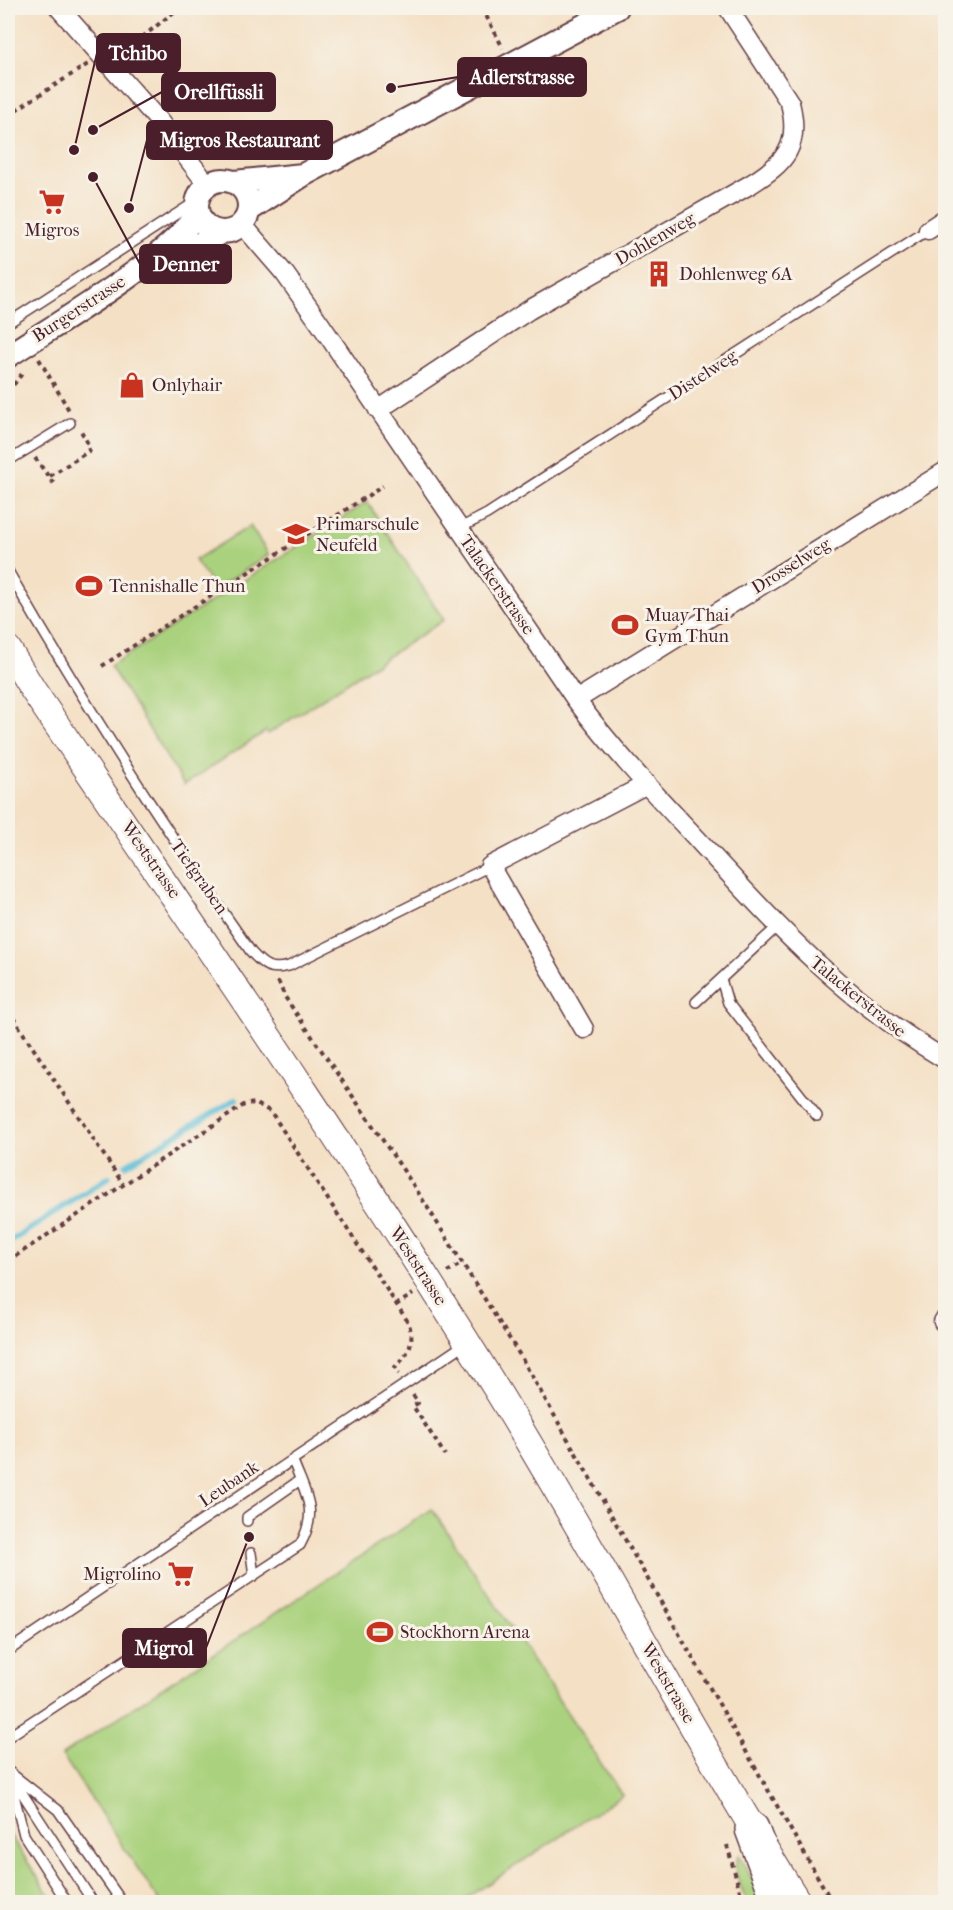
<svg xmlns="http://www.w3.org/2000/svg" width="953" height="1910" viewBox="0 0 953 1910" font-family="'IM FELL French Canon',serif">
	<style>
		.green { fill: #aad27e; stroke: #7a7854; stroke-width: 1.5 }
		.lines { fill: none; stroke-linecap: round; stroke-linejoin: round }
		.stream { stroke: #57bcd5; stroke-width: 6 }
		.service-casing { stroke: #643c42; stroke-width: 12 }
		.minor-casing { stroke: #643c42; stroke-width: 21 }
		.tertiary-casing { stroke: #643c42; stroke-width: 26 }
		.secondary-casing { stroke: #643c42; stroke-width: 28 }
		.motorway-casing { stroke: #643c42; stroke-width: 36 }
		.path { stroke: #643c42; stroke-width: 4; stroke-dasharray: 4.5 4.5; stroke-linecap: butt }
		.service { stroke: #fff; stroke-width: 9 }
		.minor { stroke: #fff; stroke-width: 18 }
		.tertiary { stroke: #fff; stroke-width: 22 }
		.secondary { stroke: #fff; stroke-width: 26 }
		.motorway { stroke: #fff; stroke-width: 33 }
		.labels { text-anchor: middle; dominant-baseline: central; stroke-width: 6; stroke-linejoin: round; paint-order: stroke }
		.poi-label { font-size: 18px; fill: #4a1f2b; stroke: #f7f3e8; text-anchor: start }
		.street-label { font-size: 18px; fill: #4a1f2b; stroke: #f7f3e8 }
		.leader { fill: none; stroke: #4a1f2b; stroke-width: 2 }
		.callout-dot { fill: #4a1f2b; stroke: #f7f3e8; stroke-width: 2 }
		.callout { fill: #4a1f2b; stroke: #4a1f2b; stroke-width: 2 }
		.callout-label { font-size: 20px; text-anchor: middle; font-weight: bold; fill: #fff }
	</style>
	<rect width="100%" height="100%" fill="#f7f3e8"/>
	<filter id="ink" filterUnits="userSpaceOnUse"><feTurbulence type="fractalNoise" baseFrequency=".0167" numOctaves="2"/><feDisplacementMap in="SourceGraphic" scale="12" xChannelSelector="R" yChannelSelector="G"/><feConvolveMatrix kernelMatrix="1 2 1 2 8 2 1 2 1" color-interpolation-filters="sRGB"/></filter>
	<filter id="wash" filterUnits="userSpaceOnUse"><feTurbulence type="fractalNoise" baseFrequency=".008" numOctaves="4" result="noise"/><feDisplacementMap in="SourceGraphic" scale="24" xChannelSelector="R" yChannelSelector="G"/><feGaussianBlur stdDeviation="1.35" result="paint"/><feColorMatrix in="noise" values="0 0 0 0 0 0 0 0 0 0 0 0 0 0 0 0 0 1.4 0 .05"/><feComposite in="paint" operator="in"/></filter>
	<g filter="url(#wash)">
		<rect width="100%" height="100%" fill="#f4e0c5"/>
		<path class="green" d="M 367,502 L 444,620 L 268,734 L 266,731 L 184,785 L 110,666 Z
			M 250,526 L 269,555 L 215,589 L 195,560 Z
			M 432,1509 L 622,1795 L 461,1902 L 160,1902 L 62,1755 Z
			M 8,1832 L 54,1902 L 8,1902 Z
			M 739,1855 L 765,1902 L 747,1902 C 742,1888 730,1869 739,1855 Z"/>
		<g class="lines">
			<path class="stream" d="M 126,1165 L 236,1099
				M 8,1243 L 109,1177"/>
		</g>
	</g>
	<g filter="url(#ink)">
		<g class="lines">
			<g class="service-casing">
				<path id="service" d="M 8,323 L 192,204
					M 8,461 L 70,423
					M 458,529 L 487,514 L 928,230
					M 8,571 C 83,702 164,828 251,952 C 264,966 270,971 289,966 L 490,866
					M 721,979 L 728,1003 L 817,1116
					M 696,1002 L 778,926
					M 247,1521 L 247,1517 L 300,1480
					M 251,1553 L 254,1576
					M 8,1651 L 465,1344
					M 8,1737 L 300,1545 C 319,1511 306,1495 293,1461
					M 8,1771 L 58,1810 L 122,1902
					M 10,1779 L 24,1835 L 67,1902
					M 13,1779 L 93,1902"/>
			</g>
			<g class="minor-casing">
				<path id="minor" d="M 59,8 L 159,121 L 207,184
					M 242,224 L 285,274 L 321,325 L 576,700 C 613,750 656,795 698,840 C 779,928 842,998 946,1060
					M 928,230 L 946,218
					M 378,410 L 529,310 L 751,184 C 785,163 801,146 790,103 L 728,8
					M 576,700 L 946,471
					M 584,1029 L 490,866 L 647,784
					M 943,1322 L 946,1317"/>
			</g>
			<g class="tertiary-casing">
				<path id="tertiary" d="M197 206a26 26 0 1 1 52 0a26 26 0 1 1-52 0Z
					M 234,182 L 303,175
					M 249,210 L 303,175 L 617,8
					M 152,261 L 182,253 L 222,232
					M 8,356 C 48,329 183,251 197,210"/>
			</g>
			<g class="secondary-casing">
				<path id="secondary" d="M 8,649 L 33,690 C 190,921 349,1150 495,1387 C 600,1557 692,1734 798,1902"/>
			</g>
			<g class="motorway-casing">
				<path id="motorway" d="M 752,1829 L 779,1902"/>
			</g>
			<path class="path" d="M 482,8 L 503,48
				M 121,54 L 179,8
				M 8,115 L 88,64
				M 39,359 L 70,412
				M 8,392 L 24,371
				M 35,458 L 54,484
				M 50,476 L 89,451 L 88,444 L 80,429
				M 102,666 L 383,486
				M 278,981 L 285,997 L 416,1189 L 521,1357 L 832,1902
				M 8,1010 L 123,1184
				M 8,1261 L 244,1105 L 255,1103 L 271,1112 L 408,1322 C 416,1341 409,1354 395,1367 L 399,1374
				M 447,1272 L 463,1263
				M 396,1305 L 413,1294
				M 413,1395 L 418,1403 L 413,1406 L 445,1455
				M 727,1845 L 743,1902"/>
			<use href="#service" class="service"/>
			<use href="#minor" class="minor"/>
			<use href="#tertiary" class="tertiary"/>
			<use href="#secondary" class="secondary"/>
			<use href="#motorway" class="motorway"/>
		</g>
	</g>
	<defs>
		<g id="supermarket-bare" transform="scale(2.07)"><path d="M-6-5.5h2.5l.6 2H6L4.5 2H-2.5L-4.4-4H-6ZM-1.5 3.2a1.3 1.3 0 1 0 .1 0ZM3 3.2a1.3 1.3 0 1 0 .1 0Z" fill="#c8321e" stroke="#f7f3e8" stroke-width="2.5" paint-order="stroke"/></g>
		<g id="building-bare" transform="scale(2.07)"><path d="M-4-6H4V6H1V3H-1V6H-4ZM-2.5-4.3h1.7v1.8h-1.7ZM.8-4.3h1.7v1.8H.8ZM-2.5-1h1.7V.8h-1.7ZM.8-1h1.7V.8H.8Z" fill="#c8321e" stroke="#f7f3e8" stroke-width="2.5" paint-order="stroke"/></g>
		<g id="shop-bare" transform="scale(2.07)"><path d="M-5-2.5h2.3a2.7 3.5 0 0 1 5.4 0H5L5.5 6h-11ZM-1.5-2.5h3a1.5 2.3 0 0 0-3 0Z" fill="#c8321e" stroke="#f7f3e8" stroke-width="2.5" paint-order="stroke"/></g>
		<g id="school-bare" transform="scale(2.07)"><path d="M0-5L7-2L0 1L-7-2ZM-4 1L0 2.5L4 1V4Q0 6-4 4Z" fill="#c8321e" stroke="#f7f3e8" stroke-width="2.5" paint-order="stroke"/></g>
		<g id="stadium-bare" transform="scale(2.07)"><path d="M0-5a6.5 5 0 1 0 0 10a6.5 5 0 1 0 0-10ZM-3.5-1.8h7v3.6h-7Z" fill="#c8321e" stroke="#f7f3e8" stroke-width="2.5" paint-order="stroke"/></g>
	</defs>
	<g fill-rule="evenodd">
		<use href="#supermarket-bare" x="52" y="202"/>
		<use href="#building-bare" x="659" y="274"/>
		<use href="#shop-bare" x="132" y="385"/>
		<use href="#school-bare" x="296" y="534"/>
		<use href="#stadium-bare" x="89" y="586"/>
		<use href="#stadium-bare" x="625" y="625"/>
		<use href="#supermarket-bare" x="181" y="1574"/>
		<use href="#stadium-bare" x="380" y="1632"/>
	</g>
	<g class="labels">
		<g class="poi-label">
			<text x="52" y="230" text-anchor="middle">Migros</text>
			<text x="679" y="274">Dohlenweg 6A</text>
			<text x="152" y="385">Onlyhair</text>
			<text x="316" y="524">Primarschule<tspan x="316" dy="21">Neufeld</tspan></text>
			<text x="109" y="586">Tennishalle Thun</text>
			<text x="645" y="615">Muay Thai<tspan x="645" dy="21">Gym Thun</tspan></text>
			<text x="161" y="1574" text-anchor="end">Migrolino</text>
			<text x="400" y="1632">Stockhorn Arena</text>
		</g>
		<g class="street-label">
			<text transform="translate(655 239) rotate(-30)">Dohlenweg</text>
			<text transform="translate(79 309) rotate(-33)">Burgerstrasse</text>
			<text transform="translate(703 375) rotate(-33)">Distelweg</text>
			<text transform="translate(791 566) rotate(-32)">Drosselweg</text>
			<text transform="translate(497 585) rotate(55)">Talackerstrasse</text>
			<text transform="translate(151 860) rotate(55)">Weststrasse</text>
			<text transform="translate(199 877) rotate(55)">Tiefgraben</text>
			<text transform="translate(858 997) rotate(39)">Talackerstrasse</text>
			<text transform="translate(418 1266) rotate(57)">Weststrasse</text>
			<text transform="translate(229 1484) rotate(-34)">Leubank</text>
			<text transform="translate(668 1683) rotate(60)">Weststrasse</text>
		</g>
	</g>
	<path class="leader" d="M74 150L97 53M391 88L458 77M93 130L162 92M129 208L147 140M93 177L140 264M249 1537L206 1648"/>
	<g class="callout-dot">
		<circle cx="74" cy="150" r="6"/>
		<circle cx="391" cy="88" r="6"/>
		<circle cx="93" cy="130" r="6"/>
		<circle cx="129" cy="208" r="6"/>
		<circle cx="93" cy="177" r="6"/>
		<circle cx="249" cy="1537" r="6"/>
	</g>
	<g class="callout">
		<rect x="97" y="34" width="83" height="38" rx="6"/>
		<rect x="458" y="58" width="128" height="38" rx="6"/>
		<rect x="162" y="73" width="113" height="38" rx="6"/>
		<rect x="147" y="121" width="185" height="38" rx="6"/>
		<rect x="140" y="245" width="91" height="38" rx="6"/>
		<rect x="123" y="1629" width="83" height="38" rx="6"/>
	</g>
	<g class="callout-label">
		<text x="138" y="60">Tchibo</text>
		<text x="522" y="84">Adlerstrasse</text>
		<text x="219" y="99">Orellfüssli</text>
		<text x="240" y="147">Migros Restaurant</text>
		<text x="186" y="271">Denner</text>
		<text x="164" y="1655">Migrol</text>
	</g>
	<rect width="953" height="1910" fill="none" stroke="#f7f3e8" stroke-width="30"/>
</svg>
